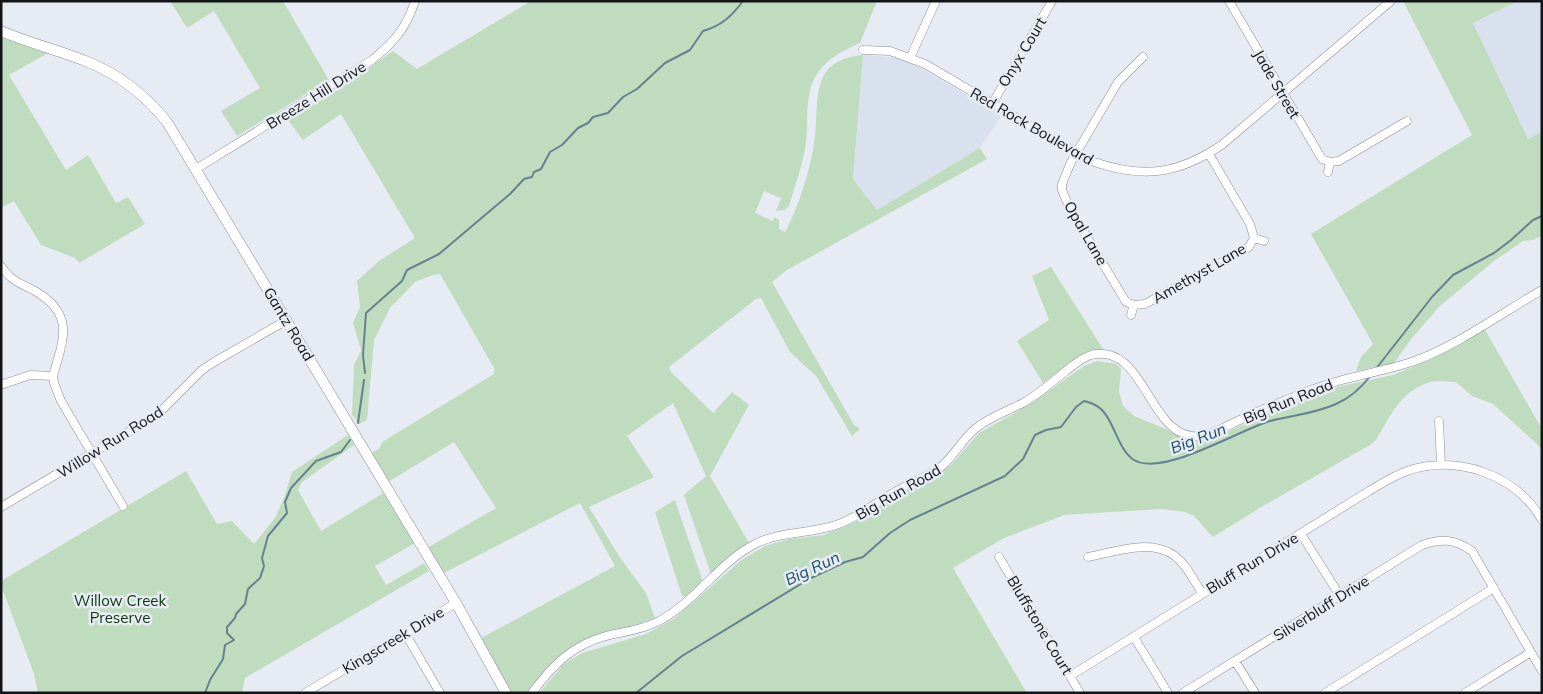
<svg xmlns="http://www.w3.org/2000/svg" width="1543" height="694" viewBox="0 0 1543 694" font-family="Mulish,sans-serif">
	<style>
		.built { fill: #d9e1ef }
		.green { fill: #c0dcbe }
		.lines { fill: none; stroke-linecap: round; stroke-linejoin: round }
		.stream { stroke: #658290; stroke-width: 2 }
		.minor-casing { stroke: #8a8e95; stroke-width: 9 }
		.secondary-casing { stroke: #8a8e95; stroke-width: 11 }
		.minor { stroke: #fff; stroke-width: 8 }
		.secondary { stroke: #fff; stroke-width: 10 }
		.labels { text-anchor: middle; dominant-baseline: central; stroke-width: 5; stroke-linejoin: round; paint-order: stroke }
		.street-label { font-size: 15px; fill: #131417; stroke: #e7ecf4 }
		.park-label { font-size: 15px; fill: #09350b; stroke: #e7ecf4 }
		.water-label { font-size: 16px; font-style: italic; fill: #1a5065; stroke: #e7ecf4 }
	</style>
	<rect width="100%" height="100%" fill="#e7ecf4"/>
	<path class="built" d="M 1518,1 L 1542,1 L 1542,132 L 1528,140 L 1473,23 Z
		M 863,55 L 899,58 L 923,69 L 1001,116 L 980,148 L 877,210 L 853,179 Z"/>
	<path class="green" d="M 170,1 L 283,1 L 329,80 L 237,136 L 221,111 L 260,88 L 214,11 L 187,28 Z
		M 531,1 L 877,1 L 860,43 C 835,54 813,67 809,96 C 806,111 808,127 806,143 C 803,164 795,185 789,206 L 785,210 L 776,211 L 781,198 L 764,191 L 755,213 L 773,221 L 774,217 L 779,220 L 779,229 L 785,232 C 799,206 809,173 814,144 C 821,104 806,60 863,55 L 853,179 L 877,210 L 980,148 L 987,159 L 787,270 L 772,282 L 854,425 L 860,429 L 852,436 L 816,376 L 790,352 L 761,298 L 756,299 L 669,367 L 671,372 L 713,413 L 732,392 L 749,405 L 710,476 L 749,543 L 711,574 L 684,495 L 706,476 L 673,403 L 627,436 L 654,477 L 589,507 L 619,556 L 646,593 L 655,618 L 577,646 L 552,664 L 528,693 L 512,693 L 481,638 L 615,566 L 580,503 L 442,574 L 427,548 L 496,508 L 454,442 L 388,482 L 370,454 L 380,448 L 382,442 L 494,374 L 494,368 L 440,274 L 433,275 L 415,282 L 390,308 L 374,340 L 367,420 L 359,424 L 352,414 L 354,365 L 361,350 L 353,323 L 360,307 L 357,281 L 379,261 L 415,238 L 341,114 L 303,140 L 288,120 L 336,91 L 393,51 L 417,69 Z
		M 1403,1 L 1518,1 L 1473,23 L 1528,139 L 1542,132 L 1542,235 L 1533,240 L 1523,241 L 1494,261 L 1440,306 L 1412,338 L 1394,363 L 1356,371 L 1361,357 L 1373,344 L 1311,234 L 1472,135 Z
		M 1,34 L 50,52 L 9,75 L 66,170 L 88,155 L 116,203 L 128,197 L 145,224 L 79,263 L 75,258 L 41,245 L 14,201 L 1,208 Z
		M 1051,267 L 1103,349 L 1086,352 L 1043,383 L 1017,341 L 1049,320 L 1032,276 Z
		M 1484,328 L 1542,429 L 1542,450 L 1537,444 L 1493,404 L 1472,396 L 1456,382 C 1447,382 1436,380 1428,383 C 1401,391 1389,418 1376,440 L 1370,445 L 1263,506 L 1213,537 L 1194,516 L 1185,512 L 1161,509 L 1064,515 L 1004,538 L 953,568 L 1027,693 L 539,693 L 564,664 L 582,653 L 646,634 L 674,619 L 740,561 L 765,546 L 790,539 L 824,535 L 855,522 L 882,503 L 926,480 L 951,465 L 979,433 L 1029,405 L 1084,366 L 1097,361 L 1116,364 L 1121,369 L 1119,391 L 1123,406 L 1134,416 L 1168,430 L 1186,441 L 1200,441 L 1217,436 L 1288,405 L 1337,387 L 1393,375 L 1429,360 Z
		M 348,435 L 354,445 L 302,482 L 298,490 L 321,531 L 385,492 L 415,543 L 375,566 L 386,585 L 424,563 L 429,571 L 245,678 L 242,693 L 38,693 L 34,674 L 1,585 L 1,581 L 186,471 L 217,524 L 232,521 L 254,544 L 275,518 L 284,498 L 292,472 Z
		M 675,500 L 703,582 L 687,597 L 682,596 L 655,512 Z"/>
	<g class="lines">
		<path class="stream" d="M 1375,370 L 1432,297 L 1453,275 L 1494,253 L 1511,240 L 1533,220 L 1542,216
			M 365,373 L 363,355 L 366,313 L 402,281 L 407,270 L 439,254 L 510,194 L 524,179 L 532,177 L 534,172 L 541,169 L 550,152 L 562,145 L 578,128 L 588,123 L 593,117 L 608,113 L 623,97 L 637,89 L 665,63 L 690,50 L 703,31 C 721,26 732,16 743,1
			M 358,423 L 364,380
			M 205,693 L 210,680 L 223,659 L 225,645 L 234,640 L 227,633 L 227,627 L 235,618 L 236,614 L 245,604 L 248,589 L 260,578 L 264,566 L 262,558 L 268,536 L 287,513 L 285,502 L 291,488 L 316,461 L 341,452 L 350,440
			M 636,693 L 682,656 L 809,579 L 845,562 L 863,557 L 890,533 L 910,520 L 1005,476 L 1023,459 L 1035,435 L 1046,430 L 1061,427 L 1076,407 L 1084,401 C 1088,402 1092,403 1095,405 C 1114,414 1116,449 1134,460 C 1163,477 1239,430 1270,421 C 1293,415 1314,414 1336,404 C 1350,398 1362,387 1371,375"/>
		<g class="minor-casing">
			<path id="minor" d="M 1229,1 L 1322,159 L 1330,162 L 1339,161 L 1407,121
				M 863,50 L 890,51 L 925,64 L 1091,161 C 1142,179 1178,175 1223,144 L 1391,1
				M 1143,57 L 1118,82 L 1071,162 L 1062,184 L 1062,190 L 1070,209 L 1126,302 L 1134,305 L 1145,304 L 1249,247 L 1254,238 L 1250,224 L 1209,154
				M 910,58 L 936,1
				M 992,104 L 1052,1
				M 196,169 L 372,60 C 394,42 406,29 415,1
				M 1328,172 L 1330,162
				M 1254,238 L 1264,241
				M 1,266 C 13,283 19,282 35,291 C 76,315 63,340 53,376 L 54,383 L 61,401 L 123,506
				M 1131,315 L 1134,305
				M 1,385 L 30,375 L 53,376
				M 1439,421 L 1441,465
				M 1,507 L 157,415 L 202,370 L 214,362 L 287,320
				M 1301,534 L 1340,596
				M 999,557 L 1080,693
				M 1088,557 C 1115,552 1150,538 1175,556 C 1187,565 1194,581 1202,593
				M 405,633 L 440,693
				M 1134,637 L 1168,693
				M 1235,661 L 1255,693
				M 1070,676 L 1369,491 C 1381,484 1393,476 1407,471 C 1456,454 1516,474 1542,520
				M 305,693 L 456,603
				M 532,693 C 552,666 572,645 606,636 C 623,632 641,630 657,622 C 695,603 718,563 755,544 C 780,531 810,534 836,525 C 857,518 873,504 893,493 C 906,485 922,479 935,471 C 953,460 960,441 976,428 C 990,417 1007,411 1023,403 C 1039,394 1052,382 1066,371 C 1074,365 1081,358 1091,355 C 1143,342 1148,431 1192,436 C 1209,438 1227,425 1242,419 C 1256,412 1271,406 1286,400 C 1304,392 1323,385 1342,380 C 1367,373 1393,369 1417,360 C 1459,344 1502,313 1542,290
				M 1183,693 L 1422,545 C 1441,538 1455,539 1472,551 L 1542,671
				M 1325,693 L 1494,588
				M 1465,693 L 1531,652"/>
		</g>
		<g class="secondary-casing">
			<path id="secondary" d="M 1,31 C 30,43 60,51 88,62 C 120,75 146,96 167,122 L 456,603 L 506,693"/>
		</g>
		<use href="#minor" class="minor"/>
		<use href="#secondary" class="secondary"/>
	</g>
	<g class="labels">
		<g class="street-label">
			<text transform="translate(1022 52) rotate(-59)">Onyx Court</text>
			<text transform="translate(1277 84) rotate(60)">Jade Street</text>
			<text transform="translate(316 95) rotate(-32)">Breeze Hill Drive</text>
			<text transform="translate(1032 126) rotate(30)">Red Rock Boulevard</text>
			<text transform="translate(1086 233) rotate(60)">Opal Lane</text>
			<text transform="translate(1199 273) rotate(-30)">Amethyst Lane</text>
			<text transform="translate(289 324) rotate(59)">Gantz Road</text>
			<text transform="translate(1288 401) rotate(-22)">Big Run Road</text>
			<text transform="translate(110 442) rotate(-32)">Willow Run Road</text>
			<text transform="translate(898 492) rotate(-30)">Big Run Road</text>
			<text transform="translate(1252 563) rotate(-31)">Bluff Run Drive</text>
			<text transform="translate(1321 608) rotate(-32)">Silverbluff Drive</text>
			<text transform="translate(1040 625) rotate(59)">Bluffstone Court</text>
			<text transform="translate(393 640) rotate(-31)">Kingscreek Drive</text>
		</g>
		<g class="park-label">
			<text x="120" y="600">Willow Creek<tspan x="120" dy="17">Preserve</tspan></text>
		</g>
		<g class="water-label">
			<text transform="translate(1198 438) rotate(-21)">Big Run</text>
			<text transform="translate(812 568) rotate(-25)">Big Run</text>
		</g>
	</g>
	<rect width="1543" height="694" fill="none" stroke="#131417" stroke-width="5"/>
</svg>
